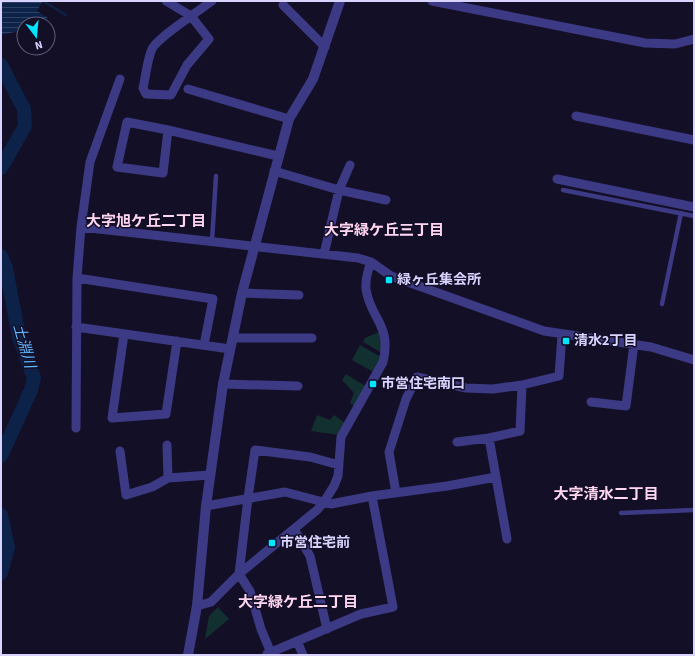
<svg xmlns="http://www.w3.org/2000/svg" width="695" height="656" viewBox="0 0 695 656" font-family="'Source Sans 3','Noto Sans JP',sans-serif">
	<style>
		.park { fill: #12302f }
		.water { fill: url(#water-rules) }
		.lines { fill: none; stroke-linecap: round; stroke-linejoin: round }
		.stream { stroke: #0c2248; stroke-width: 2.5 }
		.river { stroke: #0c2248; stroke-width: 14 }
		.service { stroke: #3d3a85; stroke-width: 4.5 }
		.minor { stroke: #3d3a85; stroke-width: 9 }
		.tertiary { stroke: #3d3a85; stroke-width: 10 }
		.poi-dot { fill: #00e5ff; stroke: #130f26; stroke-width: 1.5 }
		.labels { text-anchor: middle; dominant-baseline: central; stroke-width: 3; stroke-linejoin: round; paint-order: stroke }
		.poi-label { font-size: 14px; font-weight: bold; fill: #d9d4ff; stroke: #130f26; text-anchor: start }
		.neighbourhood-label { font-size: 15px; font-weight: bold; fill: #ffd6f0; stroke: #130f26 }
		.water-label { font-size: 15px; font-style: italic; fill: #62b6ff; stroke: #130f26 }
	</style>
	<defs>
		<pattern id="water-rules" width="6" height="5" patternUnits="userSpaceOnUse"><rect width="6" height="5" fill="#0c2248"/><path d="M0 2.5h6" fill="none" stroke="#2f4163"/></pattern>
	</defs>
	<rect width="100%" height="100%" fill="#130f26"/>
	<path class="park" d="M 381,331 L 382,353 L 363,342 L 365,338 Z
		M 360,345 L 381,357 L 375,373 L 352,360 Z
		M 346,374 L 367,387 L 356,408 L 350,403 L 354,393 L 342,380 Z
		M 317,415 L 330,420 L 334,415 L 345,423 L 339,435 L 311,431 Z
		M 218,607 L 229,619 L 205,639 L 209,616 Z"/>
	<path class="water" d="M 1,1 L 43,1 L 37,11 L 48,18 L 44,24 L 24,24 L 24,30 L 1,35 Z"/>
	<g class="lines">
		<path class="stream" d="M 43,1 L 66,15"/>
		<path class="river" d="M 1,65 L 24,109 L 25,126 L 1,168
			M 1,256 L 6,268 L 19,337 L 34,378 L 31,390 L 1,456
			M 1,515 L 8,547 L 1,573"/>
		<path class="service" d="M 563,190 L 694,216
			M 212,241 L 216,176
			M 662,304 L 681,213
			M 621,513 L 694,510"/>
		<path class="minor" d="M 166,1 L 191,16 L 209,39 L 187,65 L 171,95 L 146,94 L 143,88 C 146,76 147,60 152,49 C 157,38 200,10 212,1
			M 432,1 L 645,43 L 675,44 L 694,39
			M 283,5 L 325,47
			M 188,89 L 289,119
			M 576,116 L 694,140
			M 168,130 L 163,173 L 117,167 L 127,122 L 168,130 L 278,156
			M 274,171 L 339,190 L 386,200
			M 557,179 L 694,207
			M 81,227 L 90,162 L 120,79
			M 324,254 L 339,190 L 350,165
			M 77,278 L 213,299 L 204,345
			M 242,293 L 299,295
			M 76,327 L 230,349
			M 124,334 L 112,418 L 166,414 L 177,341
			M 234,338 L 312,338
			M 223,384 L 298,386
			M 591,402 L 626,406 L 634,344
			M 76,428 L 77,278 L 81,227 L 358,258 L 371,262 L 391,276 L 544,331 L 651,347 L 694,360
			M 457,442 L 489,438
			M 167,445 L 168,478
			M 120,451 L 126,495 L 152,487 L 168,478 L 210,475
			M 396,493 L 389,452 L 406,399 L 417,377 L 466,388 L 493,389 L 522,385
			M 206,506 L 285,492 L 331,504 L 372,496 L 447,486 L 496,477
			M 294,529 L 310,556 L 327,629
			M 507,539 L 489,438 L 520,431 L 522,385 L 559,376 L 562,335
			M 197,606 L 211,602 L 239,574 L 317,510 L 324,502 L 334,486 L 338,476 L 341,437 L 383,362 C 392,324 370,319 366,289 C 365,279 368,270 371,262
			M 297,641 L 303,655
			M 271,653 L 261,629 L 250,591 L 239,574 L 248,498 L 255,450 L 310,457 L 339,465
			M 267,654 L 361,614 L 393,607 L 372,496"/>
		<path class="tertiary" d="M 188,655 L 197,606 L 206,506 L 223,384 L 242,293 L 289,119 L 313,79 L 340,1"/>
	</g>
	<g class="poi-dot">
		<rect x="385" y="276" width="8" height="8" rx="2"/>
		<rect x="562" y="337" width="8" height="8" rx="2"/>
		<rect x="369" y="380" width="8" height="8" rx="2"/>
		<rect x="268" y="539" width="8" height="8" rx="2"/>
	</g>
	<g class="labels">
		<g class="poi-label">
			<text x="397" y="280">緑ヶ丘集会所</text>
			<text x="574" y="341">清水2丁目</text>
			<text x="381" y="384">市営住宅南口</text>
			<text x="280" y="543">市営住宅前</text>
		</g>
		<g class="neighbourhood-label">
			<text x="146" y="221">大字旭ケ丘二丁目</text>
			<text x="384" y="230">大字緑ケ丘三丁目</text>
			<text x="606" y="494">大字清水二丁目</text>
			<text x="298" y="602">大字緑ケ丘二丁目</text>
		</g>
		<g class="water-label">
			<text transform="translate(24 346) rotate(74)">土淵川</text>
		</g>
	</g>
	<rect width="695" height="656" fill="none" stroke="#d9d4ff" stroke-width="4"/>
	<g transform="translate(36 36) rotate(164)"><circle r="19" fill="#130f26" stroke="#625e7d"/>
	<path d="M0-3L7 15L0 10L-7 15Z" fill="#00e5ff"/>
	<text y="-6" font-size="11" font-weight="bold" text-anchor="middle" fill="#d9d4ff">N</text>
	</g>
</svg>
